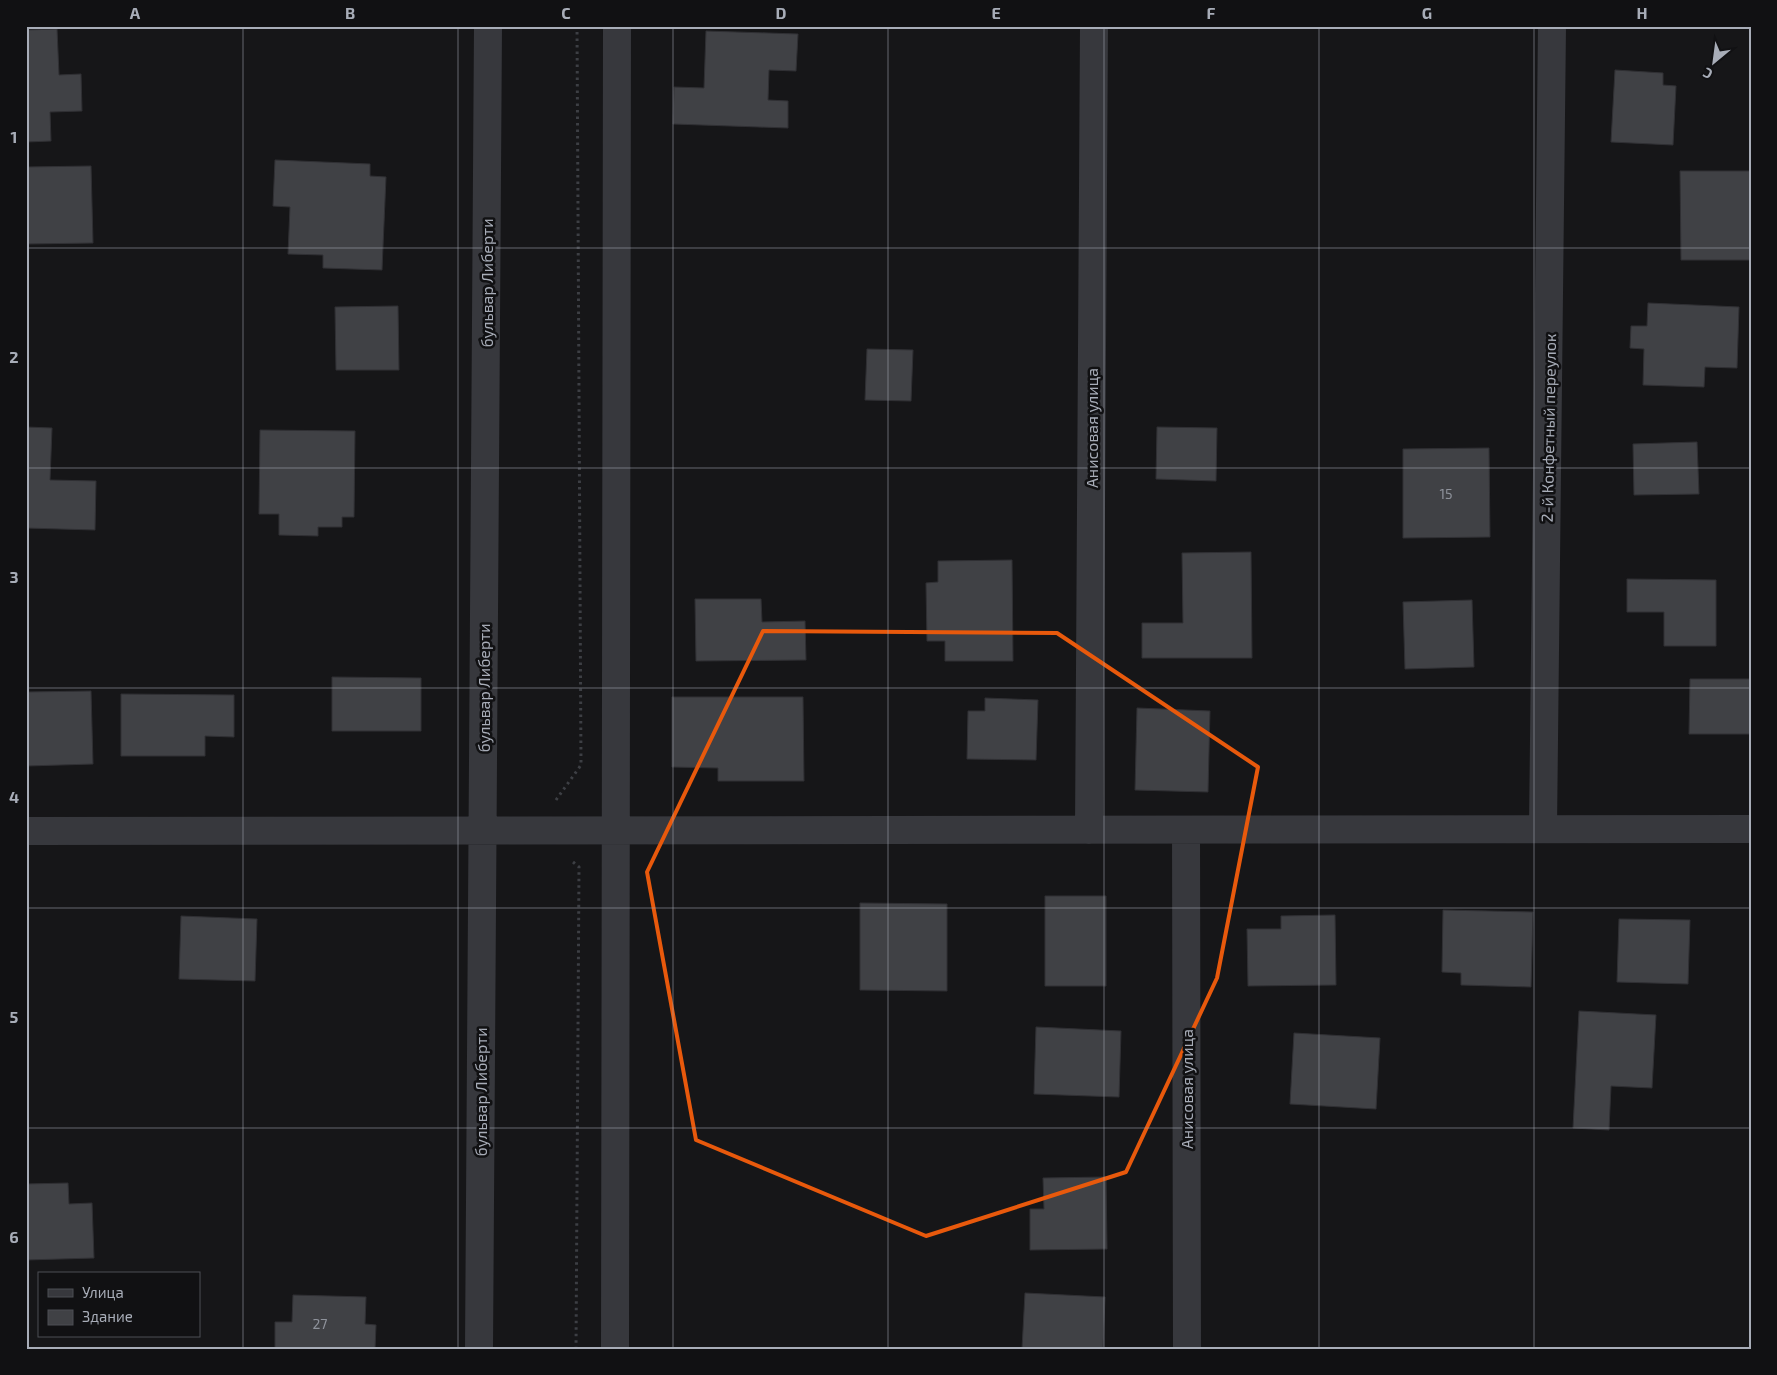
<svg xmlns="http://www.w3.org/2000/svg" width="1777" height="1375" viewBox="0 0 1777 1375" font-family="'Exo 2',sans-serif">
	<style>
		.building { fill: #404145; stroke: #303034 }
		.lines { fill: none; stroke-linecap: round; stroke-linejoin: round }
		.path { stroke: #3d3f44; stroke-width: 3; stroke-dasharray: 2.5 4; stroke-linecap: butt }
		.street { stroke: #37383d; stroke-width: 28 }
		.marked { fill: none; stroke: #e8590c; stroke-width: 4; stroke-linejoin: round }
		.grid { fill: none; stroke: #a8adb8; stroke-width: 1; stroke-opacity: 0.55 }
		.labels { text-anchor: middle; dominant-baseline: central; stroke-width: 5; stroke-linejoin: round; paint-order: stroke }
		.number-label { font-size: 14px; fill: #8e929b }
		.street-label { font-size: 16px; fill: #a8adb8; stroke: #111113 }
		.neatline { fill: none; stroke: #a8adb8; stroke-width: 2 }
		.grid-label { font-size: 16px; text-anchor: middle; font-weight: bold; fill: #a8adb8 }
	</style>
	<rect width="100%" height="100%" fill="#161618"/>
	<path class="building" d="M 57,29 L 59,75 L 81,74 L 82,111 L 50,112 L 51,141 L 26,142 L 26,30 Z
		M 706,31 L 798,34 L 796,71 L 769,70 L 768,100 L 788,101 L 788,128 L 673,124 L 674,87 L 704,88 Z
		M 1615,70 L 1663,73 L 1663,85 L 1676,86 L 1673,145 L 1611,142 Z
		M 275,160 L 370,164 L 370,176 L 386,177 L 382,270 L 323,268 L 323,255 L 288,254 L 290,207 L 273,206 Z
		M 91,166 L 93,243 L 26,244 L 26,167 Z
		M 1680,171 L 1751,171 L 1751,260 L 1681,260 Z
		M 1648,303 L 1739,307 L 1737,368 L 1705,367 L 1704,387 L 1643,385 L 1644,349 L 1630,348 L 1631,326 L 1647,326 Z
		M 398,306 L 399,370 L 336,370 L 335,307 Z
		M 867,349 L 913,350 L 911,401 L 865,400 Z
		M 26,427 L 52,428 L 50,480 L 96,481 L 95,530 L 26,528 Z
		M 1157,427 L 1217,428 L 1216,481 L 1156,479 Z
		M 260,430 L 355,431 L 354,517 L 342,517 L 342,527 L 318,527 L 318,536 L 279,535 L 279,514 L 259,514 Z
		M 1697,442 L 1699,494 L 1634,495 L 1633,444 Z
		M 1489,448 L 1490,537 L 1403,538 L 1403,449 Z
		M 1251,552 L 1252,658 L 1142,658 L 1142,623 L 1183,623 L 1182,553 Z
		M 1012,560 L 1013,661 L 945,661 L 945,641 L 927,641 L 926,583 L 938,582 L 938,561 Z
		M 1627,579 L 1716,580 L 1716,646 L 1664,646 L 1664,612 L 1627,612 Z
		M 695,599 L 761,599 L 762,622 L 805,621 L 806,660 L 696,661 Z
		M 1472,600 L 1474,667 L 1405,669 L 1403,602 Z
		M 332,677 L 421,678 L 421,731 L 332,731 Z
		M 1690,679 L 1751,679 L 1751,734 L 1689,734 Z
		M 91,691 L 93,764 L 27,766 L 26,692 Z
		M 121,694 L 234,695 L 234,737 L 205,736 L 205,756 L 121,756 Z
		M 672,697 L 803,697 L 804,781 L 718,781 L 718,768 L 672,767 Z
		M 985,698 L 1038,700 L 1036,760 L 967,759 L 968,711 L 985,711 Z
		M 1137,708 L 1210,711 L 1208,792 L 1135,790 Z
		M 1045,896 L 1106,896 L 1106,986 L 1045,986 Z
		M 860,903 L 947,904 L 947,991 L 860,990 Z
		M 1443,910 L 1533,912 L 1531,987 L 1461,985 L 1461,973 L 1442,972 Z
		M 1335,915 L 1336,985 L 1248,986 L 1247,929 L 1281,929 L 1281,916 Z
		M 181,916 L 257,919 L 255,981 L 179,979 Z
		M 1619,919 L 1690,920 L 1688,984 L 1617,982 Z
		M 1579,1011 L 1656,1015 L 1652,1088 L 1611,1086 L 1609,1130 L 1573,1128 Z
		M 1036,1027 L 1121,1031 L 1119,1097 L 1034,1094 Z
		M 1294,1033 L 1380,1038 L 1376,1109 L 1290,1104 Z
		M 1106,1177 L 1107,1249 L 1030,1250 L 1030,1209 L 1044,1209 L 1043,1178 Z
		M 68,1183 L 69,1204 L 92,1203 L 94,1258 L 26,1260 L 26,1184 Z
		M 1025,1293 L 1105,1297 L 1103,1349 L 1022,1349 Z
		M 293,1295 L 366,1297 L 365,1324 L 376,1325 L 375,1349 L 275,1349 L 275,1322 L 292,1322 Z"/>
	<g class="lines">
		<path class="path" d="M 556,800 L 581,765 L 577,26
			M 573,862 L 579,867 L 576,1349"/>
		<path class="street" d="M 1543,829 L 1552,26
			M 1089,830 L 1094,26
			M 1186,830 L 1187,1349
			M 26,831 L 1751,829
			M 479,1349 L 488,26
			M 615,1349 L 617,26"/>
	</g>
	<path class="marked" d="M 763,631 L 1057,633 L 1258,767 L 1217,978 L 1126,1172 L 926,1236 L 696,1140 L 647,872 Z"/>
	<path class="grid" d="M 243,26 L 243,1349M 458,26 L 458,1349M 673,26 L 673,1349M 888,26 L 888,1349M 1104,26 L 1104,1349M 1319,26 L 1319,1349M 1534,26 L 1534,1349M 26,248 L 1751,248M 26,468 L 1751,468M 26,688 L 1751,688M 26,908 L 1751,908M 26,1128 L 1751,1128"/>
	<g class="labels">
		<g class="number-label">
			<text x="1446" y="493">15</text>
			<text x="320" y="1323">27</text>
		</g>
		<g class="street-label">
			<text transform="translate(486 283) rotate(-90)">бульвар Либерти</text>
			<text transform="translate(1091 428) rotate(-90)">Анисовая улица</text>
			<text transform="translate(1548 428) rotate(-89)">2-й Конфетный переулок</text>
			<text transform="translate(483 688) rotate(-90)">бульвар Либерти</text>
			<text transform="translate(1186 1089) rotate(-90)">Анисовая улица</text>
			<text transform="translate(480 1092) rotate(-90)">бульвар Либерти</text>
		</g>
	</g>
	<rect width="1777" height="1375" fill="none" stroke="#111113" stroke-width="55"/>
	<rect x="38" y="1272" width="162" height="65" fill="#111113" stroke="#4d4f55"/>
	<rect x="48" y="1289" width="25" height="8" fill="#37383d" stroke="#4d4f55"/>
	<text x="82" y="1298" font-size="15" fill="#a8adb8">Улица</text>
	<rect x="48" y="1310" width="25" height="15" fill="#404145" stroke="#4d4f55"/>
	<text x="82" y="1322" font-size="15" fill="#a8adb8">Здание</text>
	<g transform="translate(1714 62) rotate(209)" stroke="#111113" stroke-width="4" paint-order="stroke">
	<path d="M0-4L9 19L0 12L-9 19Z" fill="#a8adb8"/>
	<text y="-8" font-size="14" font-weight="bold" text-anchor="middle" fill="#a8adb8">С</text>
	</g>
	<rect x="28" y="28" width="1722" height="1320" class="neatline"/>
	<g class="grid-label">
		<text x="135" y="19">A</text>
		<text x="350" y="19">B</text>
		<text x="566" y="19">C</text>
		<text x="781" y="19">D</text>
		<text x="996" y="19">E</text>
		<text x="1211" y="19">F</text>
		<text x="1427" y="19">G</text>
		<text x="1642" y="19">H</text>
		<text x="14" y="143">1</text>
		<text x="14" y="363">2</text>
		<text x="14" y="583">3</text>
		<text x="14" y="803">4</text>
		<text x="14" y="1023">5</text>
		<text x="14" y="1243">6</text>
	</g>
</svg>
